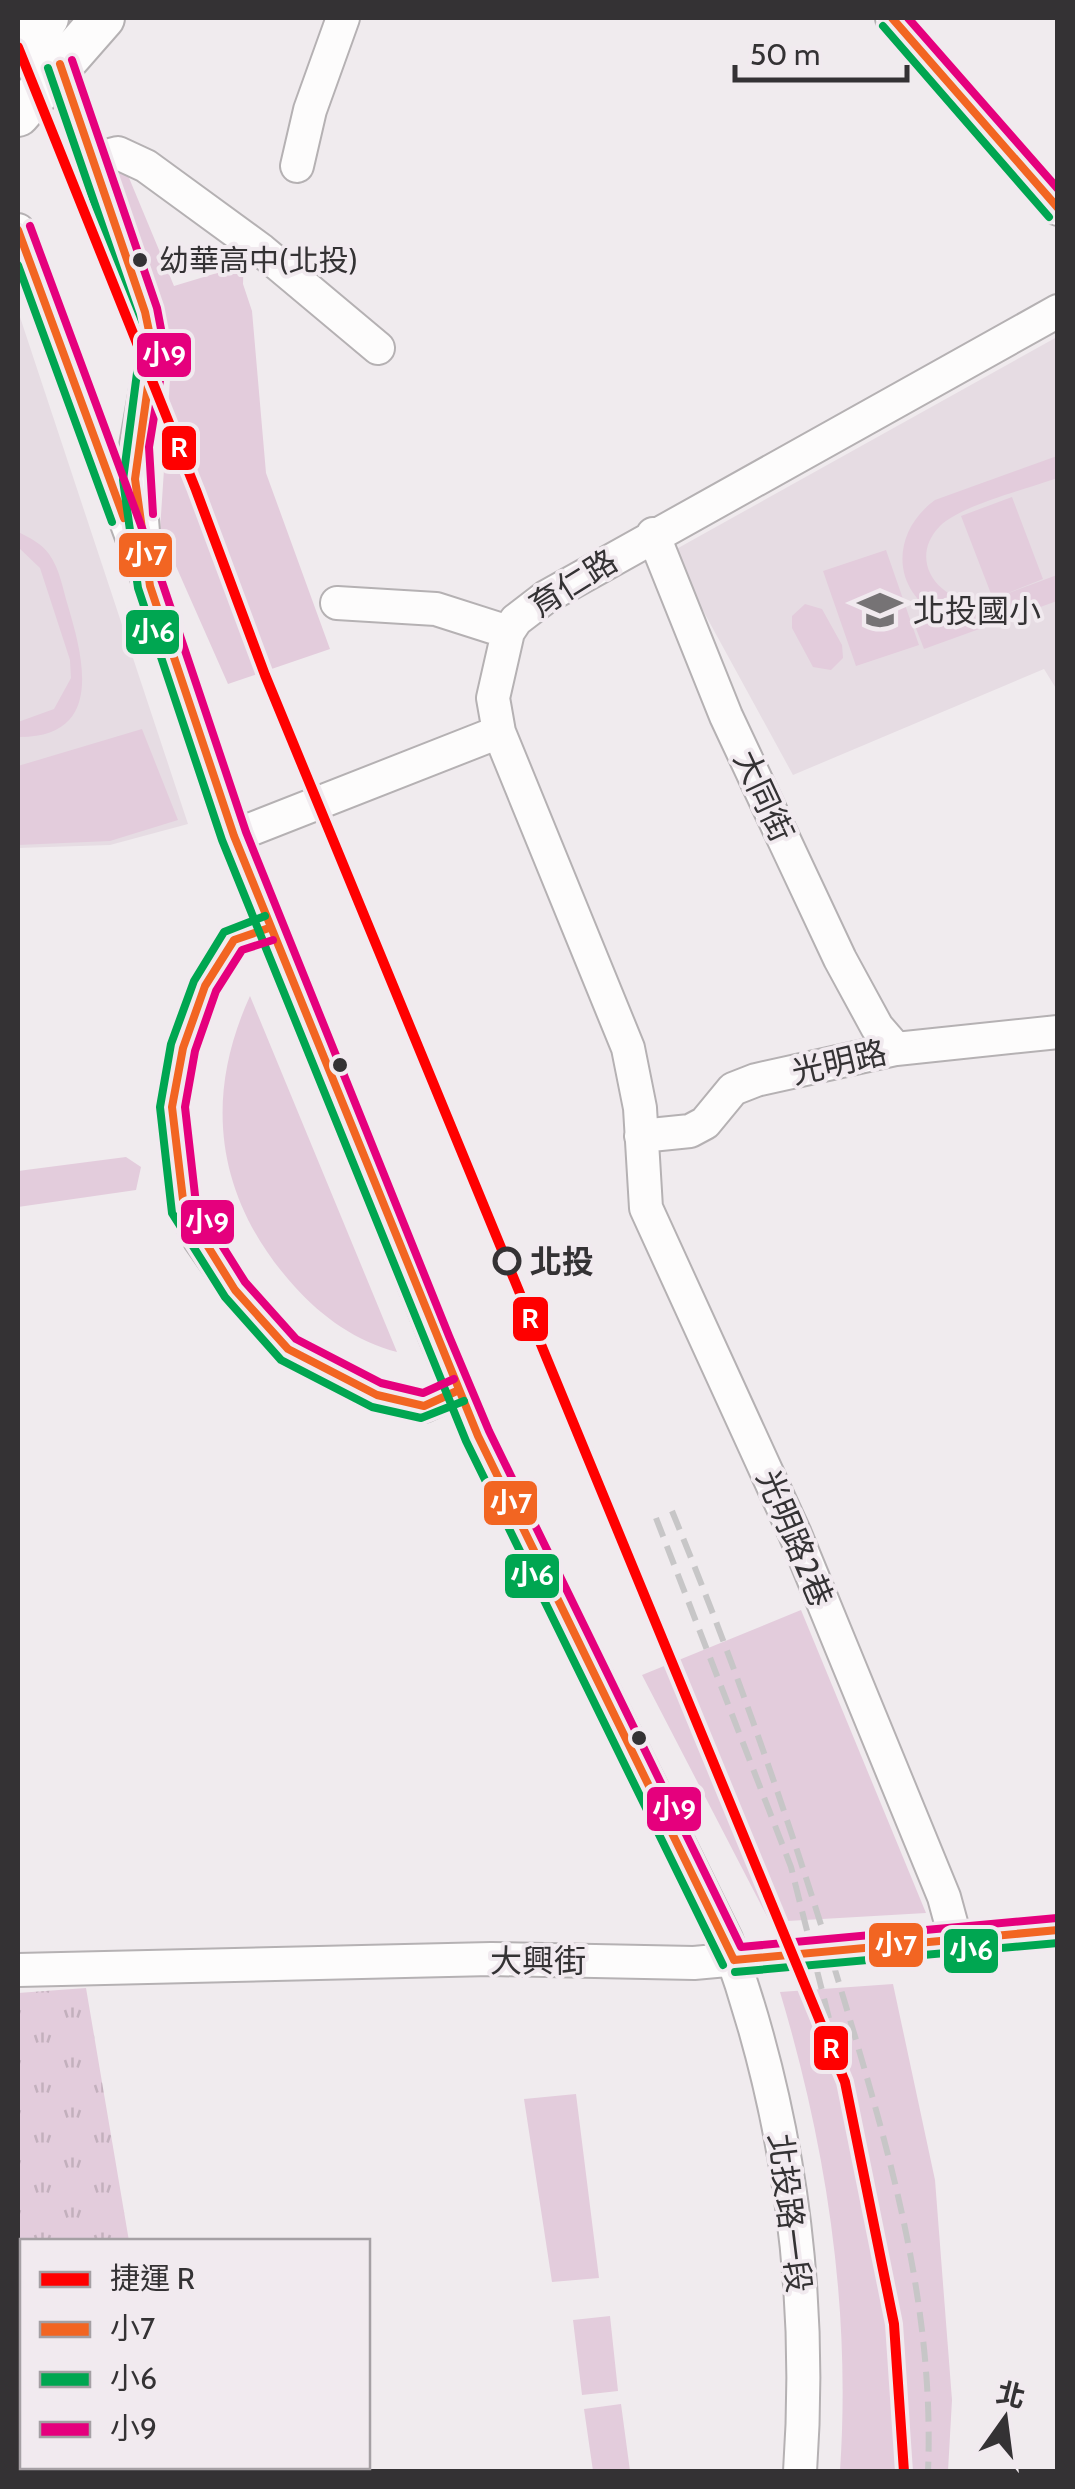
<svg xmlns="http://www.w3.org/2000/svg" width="1075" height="2489" viewBox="0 0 1075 2489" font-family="Cabin,'Noto Sans TC',sans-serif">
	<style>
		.built { fill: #e6dce3 }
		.grass { fill: url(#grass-tufts) }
		.park { fill: #e3ccdc }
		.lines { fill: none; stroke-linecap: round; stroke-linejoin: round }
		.minor-casing { stroke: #b5b1b3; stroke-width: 36 }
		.major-casing { stroke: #b5b1b3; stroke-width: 46 }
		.minor { stroke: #fdfcfc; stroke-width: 32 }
		.major { stroke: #fdfcfc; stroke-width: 42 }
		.rail { stroke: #c7c6c7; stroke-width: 6; stroke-dasharray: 20 10; stroke-linecap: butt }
		.bus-1-casing { stroke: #f1eaef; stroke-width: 15 }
		.bus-2-casing { stroke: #f1eaef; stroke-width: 15 }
		.bus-3-casing { stroke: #f1eaef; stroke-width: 15 }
		.bus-1 { stroke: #f26522; stroke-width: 8 }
		.bus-2 { stroke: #00a651; stroke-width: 8 }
		.bus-3 { stroke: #e5007d; stroke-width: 8 }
		.metro-1-casing { stroke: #f1eaef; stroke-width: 18 }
		.metro-1 { stroke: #f00; stroke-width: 10 }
		.bus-dot { fill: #343234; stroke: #f1eaef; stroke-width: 4 }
		.stop-dot { fill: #f1eaef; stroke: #343234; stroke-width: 5 }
		.labels { text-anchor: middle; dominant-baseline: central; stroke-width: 8; stroke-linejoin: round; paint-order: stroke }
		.bus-label { font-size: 30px; fill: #343234; stroke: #f1eaef; text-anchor: start }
		.street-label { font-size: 32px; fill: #343234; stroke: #f1eaef }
		.poi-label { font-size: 32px; fill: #343234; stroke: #f1eaef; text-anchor: start }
		.stop-label { font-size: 32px; font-weight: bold; fill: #343234; stroke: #f1eaef; text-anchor: start }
		.line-badge { stroke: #f1eaef; stroke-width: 4 }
		.badge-label { font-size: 28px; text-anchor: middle; font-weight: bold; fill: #fff }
	</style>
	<defs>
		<pattern id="grass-tufts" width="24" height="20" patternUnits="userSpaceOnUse" patternTransform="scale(2.5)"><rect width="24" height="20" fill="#e3ccdc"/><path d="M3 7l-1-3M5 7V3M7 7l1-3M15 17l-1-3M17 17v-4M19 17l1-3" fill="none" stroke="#c3b0bd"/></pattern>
	</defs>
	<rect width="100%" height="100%" fill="#f0ebee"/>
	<path class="built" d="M 18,311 L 188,824 L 110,845 L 18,848 Z
		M 1057,337 L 1057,690 L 1044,669 L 793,775 L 671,552 Z"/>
	<path class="grass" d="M 86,1988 L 129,2241 L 22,2242 L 22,2408 L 18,2402 L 18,1993 Z"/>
	<path class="park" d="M 122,161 L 174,286 L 217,273 L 223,245 L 244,246 L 243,284 L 252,311 L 266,473 L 330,649 L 228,684 L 160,530 L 171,364 L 109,184 L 109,176 Z
		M 1057,456 L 1057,478 C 1028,489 961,505 940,526 C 902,565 950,613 993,599 L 961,516 L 1012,497 L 1043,579 L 998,597 L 1057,575 L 1057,601 L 924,649 L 915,626 L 942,617 C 891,592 890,533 935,500 Z
		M 18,532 C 29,537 42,544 49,554 C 60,569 63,590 68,606 C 84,660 104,738 18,737 L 18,722 L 54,709 L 71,678 L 70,660 L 40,568 L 18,547 Z
		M 886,550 L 919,645 L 856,666 L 823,571 Z
		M 805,604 L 822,609 L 842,645 L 843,658 L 831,670 L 813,667 L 792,628 L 792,616 Z
		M 142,729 L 178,820 L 110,841 L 18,845 L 18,766 Z
		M 250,996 L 397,1352 C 357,1342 322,1317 295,1287 C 217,1201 202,1101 250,996 Z
		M 126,1157 L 141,1167 L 136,1190 L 18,1207 L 18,1171 Z
		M 801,1610 L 926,1913 L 770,1922 L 642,1675 Z
		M 893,1984 L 935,2180 L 952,2400 L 948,2471 L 840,2471 C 851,2308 827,2149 780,1992 Z
		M 576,2094 L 599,2278 L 552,2282 L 524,2099 Z
		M 610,2316 L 618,2391 L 582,2395 L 573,2320 Z
		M 621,2404 L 630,2471 L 593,2471 L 584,2409 Z"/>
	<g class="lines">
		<g class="minor-casing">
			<path id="minor" d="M 892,18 L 1058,209
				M 59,48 L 60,64 L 145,312 L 153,350 L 136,446 L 143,532
				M 91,160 L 118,153 L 146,166 L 261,250 L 378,348
				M 297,166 L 310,110 L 343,18
				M 18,230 L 150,586 L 234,836 L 437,1341 L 478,1436 L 726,1939 C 788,2110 813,2289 800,2472
				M 653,534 L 726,716 L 840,959 L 877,1027 L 896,1049
				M 337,603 L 436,609 L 508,632
				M 234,836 L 499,732
				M 269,928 L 234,940 L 205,986 L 183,1048 L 172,1107 L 184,1208 L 200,1240 L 235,1290 L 288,1349 L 377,1395 L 424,1406 L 459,1390
				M 641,1136 L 690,1131 L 705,1123 L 733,1089 L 756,1080 L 896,1049 L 1058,1032
				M 956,1941 L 944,1897 L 795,1534 L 646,1208 L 640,1108 L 628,1048 L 499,732 L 493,698 L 508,632 L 516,620 L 546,597 L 1058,311
				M 18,1970 L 491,1959 L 694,1963 L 1058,1930"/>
		</g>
		<g class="major-casing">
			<path id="major" d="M 18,53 L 47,18
				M 18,115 L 103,18"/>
		</g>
		<use href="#minor" class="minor"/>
		<use href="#major" class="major"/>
		<path class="rail" d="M 672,1511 C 736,1666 790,1822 839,1983 C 887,2143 935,2302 928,2472
			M 656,1518 L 791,1867 L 845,2082"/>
		<g class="bus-1-casing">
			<path id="bus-1" d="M 892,18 L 1058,208
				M 60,64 L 145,312 L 153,350 L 135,479 L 150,586 L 234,836 L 478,1436 L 734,1960
				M 18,230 L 124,518
				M 269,928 L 234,940 L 205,986 L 183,1048 L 172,1107 L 184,1208 L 235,1290 L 288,1349 L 377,1395 L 424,1406 L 459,1390
				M 734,1960 L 1058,1930"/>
		</g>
		<g class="bus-2-casing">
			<path id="bus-2" d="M 883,26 L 1049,217
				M 48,68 L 133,315 L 140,350 L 123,480 L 138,588 L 222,840 L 466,1441 L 723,1965
				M 18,265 L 112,522
				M 265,916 L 224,932 L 194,981 L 171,1044 L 160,1107 L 172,1213 L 225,1297 L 281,1360 L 372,1407 L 421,1418 L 464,1401
				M 735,1972 L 1058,1943"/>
		</g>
		<g class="bus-3-casing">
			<path id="bus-3" d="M 908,18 L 1058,189
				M 72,60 L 157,308 L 165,350 L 149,447 L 153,514
				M 30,226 L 162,582 L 246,832 L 449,1336 L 489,1431 L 741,1947 L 1057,1918
				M 273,940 L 242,950 L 216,991 L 195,1051 L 185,1107 L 196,1204 L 245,1282 L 296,1339 L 381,1383 L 423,1393 L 454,1379"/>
		</g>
		<use href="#bus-1" class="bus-1"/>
		<use href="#bus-2" class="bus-2"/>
		<use href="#bus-3" class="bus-3"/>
		<g class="metro-1-casing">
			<path id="metro-1" d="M 18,47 L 196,490 L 265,675 L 845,2082 L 894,2324 L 904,2472"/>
		</g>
		<use href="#metro-1" class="metro-1"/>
	</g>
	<defs>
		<g id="school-bare" transform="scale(3.45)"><path d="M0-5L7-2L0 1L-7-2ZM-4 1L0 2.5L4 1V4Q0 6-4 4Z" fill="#767375" stroke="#f1eaef" stroke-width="2.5" paint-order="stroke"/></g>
	</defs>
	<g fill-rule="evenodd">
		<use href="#school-bare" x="880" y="610"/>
	</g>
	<g class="bus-dot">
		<circle cx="140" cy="260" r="9"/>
		<circle cx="340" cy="1065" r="9"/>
		<circle cx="639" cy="1738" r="9"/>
	</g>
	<circle class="stop-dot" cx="507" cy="1261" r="12"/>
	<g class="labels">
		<g class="bus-label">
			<text x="159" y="260">幼華高中(北投)</text>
		</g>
		<g class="street-label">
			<text transform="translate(573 583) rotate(-32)">育仁路</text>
			<text transform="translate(764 796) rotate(65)">大同街</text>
			<text transform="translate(839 1062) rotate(-13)">光明路</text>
			<text transform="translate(795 1538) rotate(67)">光明路2巷</text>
			<text x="538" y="1960">大興街</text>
			<text transform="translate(790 2213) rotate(83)">北投路一段</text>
		</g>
		<g class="poi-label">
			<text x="913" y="610">北投國小</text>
		</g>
		<g class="stop-label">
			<text x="530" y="1261">北投</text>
		</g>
	</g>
	<g class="line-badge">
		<rect x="135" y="331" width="58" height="48" rx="10" fill="#e5007d"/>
		<rect x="160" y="424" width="38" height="48" rx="10" fill="#f00"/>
		<rect x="117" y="531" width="57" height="48" rx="10" fill="#f26522"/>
		<rect x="124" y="608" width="57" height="48" rx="10" fill="#00a651"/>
		<rect x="179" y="1198" width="57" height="48" rx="10" fill="#e5007d"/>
		<rect x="511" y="1295" width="39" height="48" rx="10" fill="#f00"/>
		<rect x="482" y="1479" width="57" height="48" rx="10" fill="#f26522"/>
		<rect x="503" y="1552" width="58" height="48" rx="10" fill="#00a651"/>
		<rect x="645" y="1785" width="58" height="48" rx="10" fill="#e5007d"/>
		<rect x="867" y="1921" width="58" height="48" rx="10" fill="#f26522"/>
		<rect x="942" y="1927" width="58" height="48" rx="10" fill="#00a651"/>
		<rect x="812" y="2024" width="38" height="48" rx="10" fill="#f00"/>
	</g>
	<g class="badge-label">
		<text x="164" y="365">小9</text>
		<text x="179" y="457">R</text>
		<text x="146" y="565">小7</text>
		<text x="153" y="642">小6</text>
		<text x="207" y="1232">小9</text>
		<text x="530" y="1328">R</text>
		<text x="511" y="1513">小7</text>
		<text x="532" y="1585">小6</text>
		<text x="674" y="1819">小9</text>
		<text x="896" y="1955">小7</text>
		<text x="971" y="1960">小6</text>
		<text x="831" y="2058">R</text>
	</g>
	<rect width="1075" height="2489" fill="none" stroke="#343234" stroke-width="40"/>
	<rect x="20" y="2239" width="350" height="230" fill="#f1eaef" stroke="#a5a0a4" stroke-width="2.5"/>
	<rect x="40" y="2272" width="50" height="15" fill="#ff0000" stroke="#a5a0a4" stroke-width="2.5"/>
	<text x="110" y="2289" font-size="30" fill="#343234">捷運 R</text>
	<rect x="40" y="2322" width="50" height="15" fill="#f26522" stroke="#a5a0a4" stroke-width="2.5"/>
	<text x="110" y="2339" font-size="30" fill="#343234">小7</text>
	<rect x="40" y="2372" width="50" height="15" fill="#00a651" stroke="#a5a0a4" stroke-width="2.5"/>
	<text x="110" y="2389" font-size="30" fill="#343234">小6</text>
	<rect x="40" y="2422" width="50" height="15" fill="#e5007d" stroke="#a5a0a4" stroke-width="2.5"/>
	<text x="110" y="2439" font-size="30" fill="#343234">小9</text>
	<g transform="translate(1005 2419) rotate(14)" stroke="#f1eaef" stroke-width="8" paint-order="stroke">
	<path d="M0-8L18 38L0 25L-18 38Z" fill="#343234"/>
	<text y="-15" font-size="28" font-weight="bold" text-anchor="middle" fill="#343234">北</text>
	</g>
	<path d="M735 65v15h172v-15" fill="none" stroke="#343234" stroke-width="5"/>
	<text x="750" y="65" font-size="30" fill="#343234" stroke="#f1eaef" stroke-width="8" paint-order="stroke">50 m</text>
</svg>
